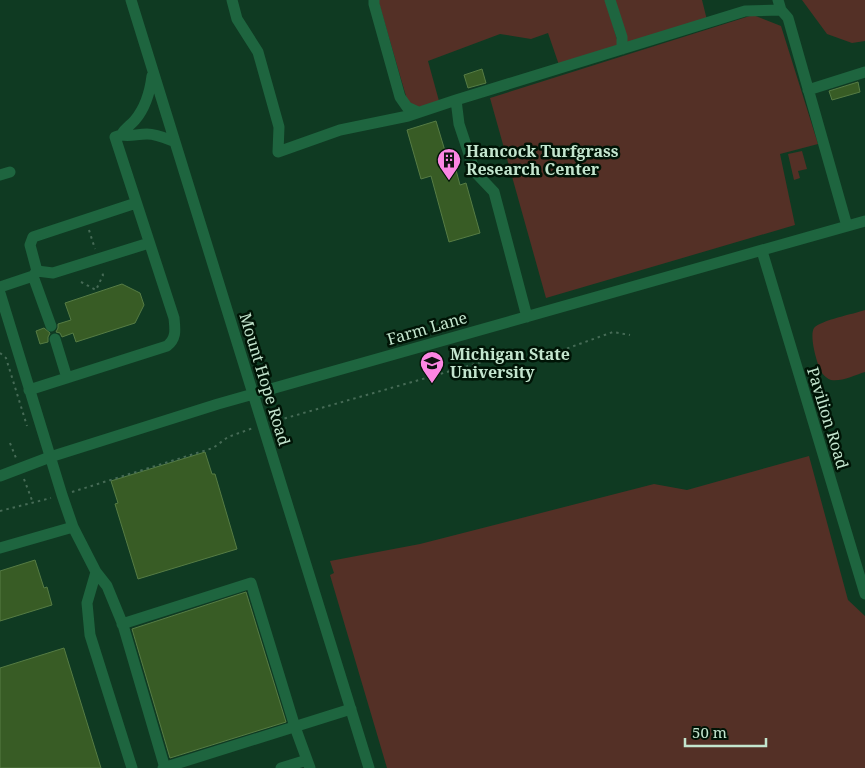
<svg xmlns="http://www.w3.org/2000/svg" width="865" height="768" viewBox="0 0 865 768" font-family="'Noto Serif',serif">
	<style>
		.built { fill: #0f3a22 }
		.green { fill: #543026 }
		.building { fill: #385c25; stroke: #567c44 }
		.lines { fill: none; stroke-linecap: round; stroke-linejoin: round }
		.path { stroke: #466b56; stroke-width: 2; stroke-dasharray: 2.5 4; stroke-linecap: butt }
		.minor { stroke: #1e653f; stroke-width: 11 }
		.labels { text-anchor: middle; dominant-baseline: central; stroke-width: 5; stroke-linejoin: round; paint-order: stroke }
		.poi-label { font-size: 16px; font-weight: bold; fill: #c3e5ce; stroke: #001406; text-anchor: start }
		.street-label { font-size: 16px; fill: #c3e5ce; stroke: #001406 }
	</style>
	<rect width="100%" height="100%" fill="#072d19"/>
	<path class="built" d="M 0,0 L 865,0 L 865,768 L 0,768 Z"/>
	<path class="green" d="M 378,0 L 606,0 L 619,47 L 559,65 L 548,33 L 531,39 L 500,34 L 428,61 L 439,101 L 416,109 L 408,103 Z
		M 612,0 L 702,0 L 707,20 L 625,46 Z
		M 802,0 L 865,0 L 865,41 L 852,43 L 827,34 Z
		M 753,15 L 781,26 L 818,144 L 780,154 L 795,225 L 546,298 L 490,98 Z
		M 802,151 L 807,169 L 798,171 L 800,178 L 794,180 L 788,154 Z
		M 865,310 L 865,372 C 855,375 841,382 831,380 C 828,379 824,376 822,373 C 817,365 809,336 814,328 C 821,320 854,314 865,310 Z
		M 809,456 L 848,600 L 865,616 L 865,768 L 387,768 L 330,575 L 334,573 L 330,561 L 420,544 L 654,484 L 687,490 Z"/>
	<path class="building" d="M 482,69 L 486,83 L 468,88 L 464,75 Z
		M 858,82 L 860,92 L 832,100 L 829,91 Z
		M 436,121 L 451,171 L 456,170 L 460,185 L 466,183 L 480,233 L 449,242 L 431,176 L 421,179 L 407,130 Z
		M 122,284 L 140,293 L 144,305 L 135,323 L 76,342 L 73,333 L 62,337 L 60,333 L 56,332 L 58,328 L 58,324 L 71,320 L 65,303 Z
		M 44,328 L 50,333 L 48,337 L 48,342 L 40,344 L 36,331 Z
		M 205,452 L 212,474 L 215,474 L 237,549 L 138,579 L 115,504 L 118,503 L 111,481 Z
		M 35,560 L 44,588 L 47,587 L 52,605 L 0,621 L 0,571 Z
		M 246,592 L 286,722 L 170,758 L 132,629 Z
		M 64,648 L 101,768 L 0,768 L 0,668 Z"/>
	<g class="lines">
		<path class="path" d="M 89,230 L 95,249
			M 81,282 L 96,290 L 103,275 L 101,270
			M 0,353 L 6,358 L 27,426
			M 272,422 L 496,358 L 543,357 L 613,332 L 630,335
			M 10,443 L 16,458
			M 24,479 L 33,503
			M 72,492 L 213,448 L 228,437 L 253,428
			M 0,511 L 51,498"/>
		<path class="minor" d="M 131,0 L 369,768
			M 232,0 L 237,19 L 258,52 L 279,127 L 278,152 L 340,130 L 408,116 L 456,100 L 459,124 L 475,172 L 494,192 L 527,317
			M 374,0 L 374,4 L 400,97 L 407,107 L 418,112
			M 610,0 L 622,37 L 622,49
			M 778,0 L 781,10 L 788,18 L 847,226
			M 152,76 C 150,92 146,107 135,120 C 130,126 125,128 121,135 C 130,137 137,134 147,134 C 157,134 165,138 175,142
			M 808,90 L 865,72
			M 456,100 L 745,11 L 781,10
			M 0,175 L 10,172
			M 762,251 L 865,594
			M 37,271 L 53,273 L 149,243
			M 33,276 L 51,326
			M 0,287 L 33,276 L 37,271 L 30,245 L 33,237 L 136,203
			M 0,293 L 62,495 L 73,527 L 96,572 L 107,586 L 123,625 L 165,768
			M 55,339 L 67,378
			M 29,390 L 167,346 C 177,338 175,329 174,318 L 115,137 L 121,135
			M 0,476 L 50,457 L 218,404 L 865,221
			M 0,548 L 73,527
			M 96,572 L 87,603 L 90,635 L 132,768
			M 122,624 L 251,583 L 295,727 L 310,768
			M 163,768 L 351,709
			M 281,768 L 307,760"/>
	</g>
	<defs>
		<g id="building-pin" transform="scale(1.25)"><path d="M0 17L-7.5 6A9.5 9.5 0 1 1 7.5 6Z" fill="#fc86e3" stroke="#001406"/><path d="M-4-6H4V6H1V3H-1V6H-4ZM-2.5-4.3h1.7v1.8h-1.7ZM.8-4.3h1.7v1.8H.8ZM-2.5-1h1.7V.8h-1.7ZM.8-1h1.7V.8H.8Z" fill="#111"/></g>
		<g id="university-pin" transform="scale(1.25)"><path d="M0 17L-7.5 6A9.5 9.5 0 1 1 7.5 6Z" fill="#fc86e3" stroke="#001406"/><path d="M0-5L7-2L0 1L-7-2ZM-4 1L0 2.5L4 1V4Q0 6-4 4Z" fill="#111"/></g>
	</defs>
	<g fill-rule="evenodd">
		<use href="#building-pin" x="449" y="160"/>
		<use href="#university-pin" x="432" y="363"/>
	</g>
	<g class="labels">
		<g class="poi-label">
			<text x="466" y="151">Hancock Turfgrass<tspan x="466" dy="18">Research Center</tspan></text>
			<text x="450" y="354">Michigan State<tspan x="450" dy="18">University</tspan></text>
		</g>
		<g class="street-label">
			<text transform="translate(427 328) rotate(-16)">Farm Lane</text>
			<text transform="translate(265 379) rotate(73)">Mount Hope Road</text>
			<text transform="translate(828 418) rotate(73)">Pavilion Road</text>
		</g>
	</g>
	<path d="M685 738v8h81v-8" fill="none" stroke="#c3e5ce" stroke-width="2.5"/>
	<text x="692" y="738" font-size="15" fill="#c3e5ce" stroke="#001406" stroke-width="4" paint-order="stroke">50 m</text>
</svg>
